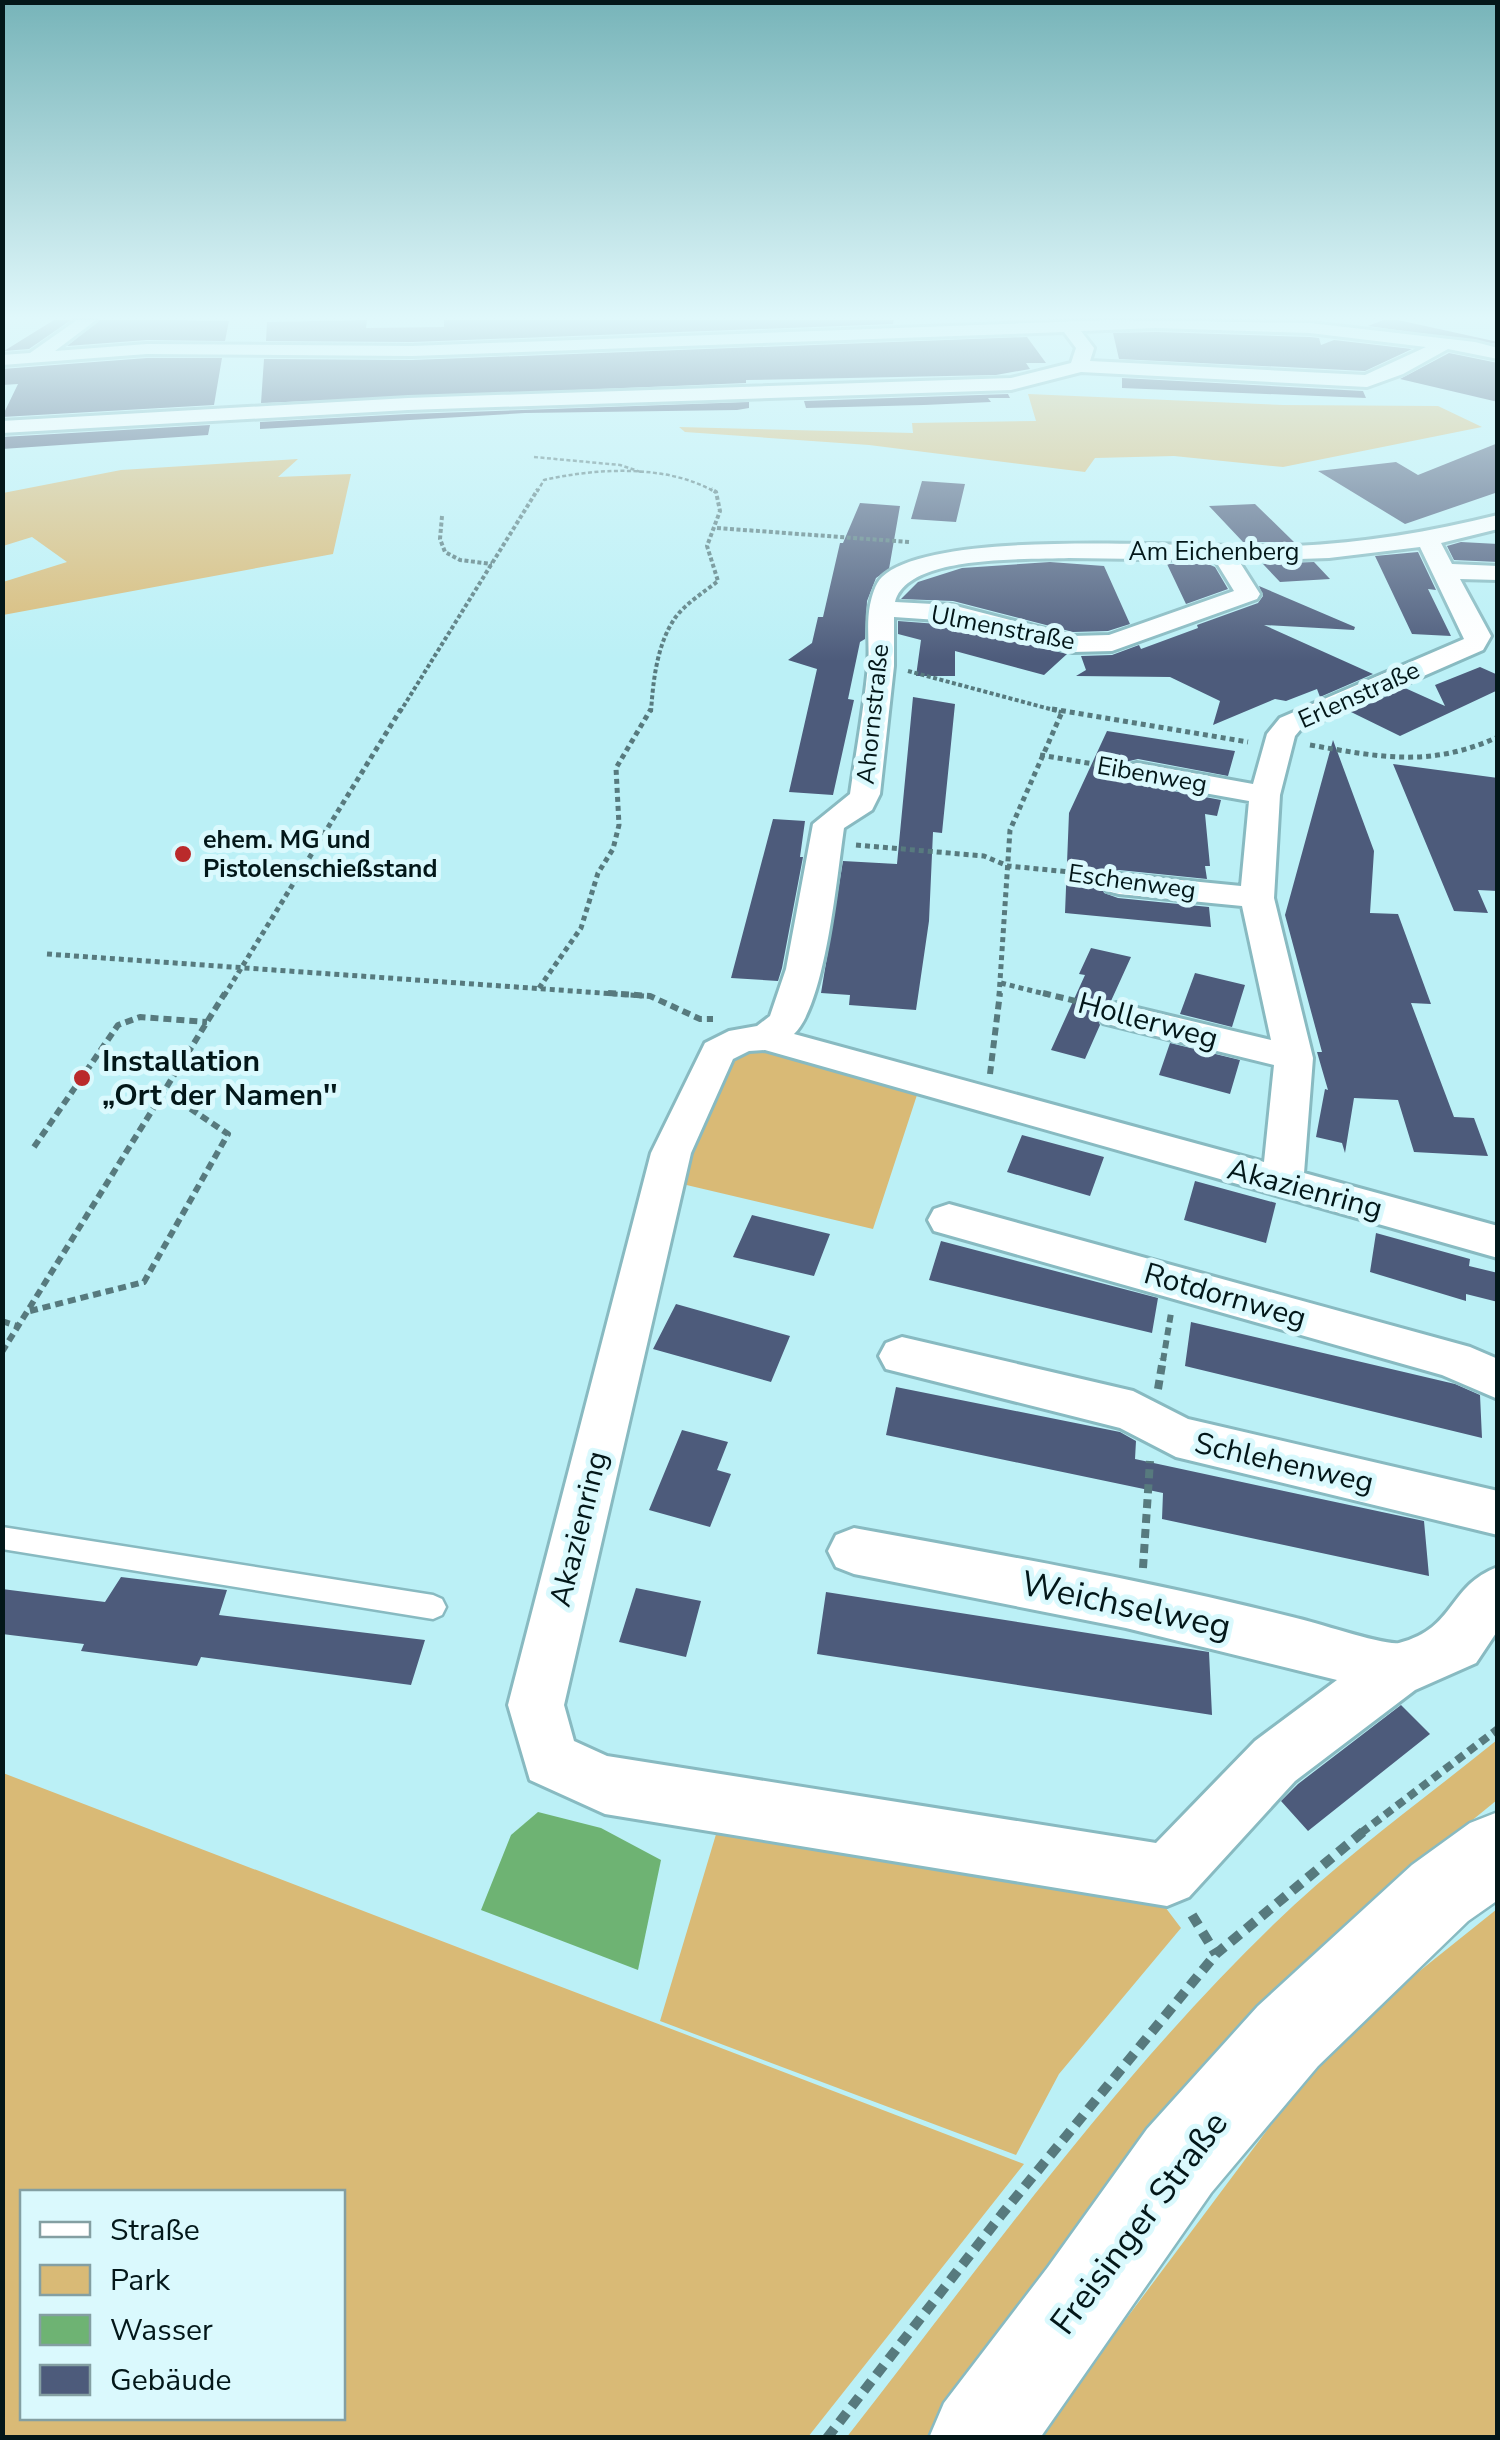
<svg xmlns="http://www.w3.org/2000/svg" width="1500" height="2440" viewBox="0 0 1500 2440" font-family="'Nunito Sans',sans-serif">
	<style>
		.green { fill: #d9ba76; fill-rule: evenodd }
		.water { fill: #6eb373 }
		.building { fill: #4d5b7b }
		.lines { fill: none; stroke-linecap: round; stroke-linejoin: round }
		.service-casing { stroke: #88bac1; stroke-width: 5 }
		.minor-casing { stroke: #88bac1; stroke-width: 6 }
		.secondary-casing { stroke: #88bac1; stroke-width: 5 }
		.path-far5 { stroke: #577a7e; stroke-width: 2.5; stroke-dasharray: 4 2.5; stroke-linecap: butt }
		.path-far4 { stroke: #577a7e; stroke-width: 4; stroke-dasharray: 4 2.5; stroke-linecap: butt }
		.path-far3 { stroke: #577a7e; stroke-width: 5; stroke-dasharray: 5 4; stroke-linecap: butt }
		.path-far2 { stroke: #577a7e; stroke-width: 6; stroke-dasharray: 8 5; stroke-linecap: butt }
		.path-far1 { stroke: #577a7e; stroke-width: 8; stroke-dasharray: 9 6; stroke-linecap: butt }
		.path { stroke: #577a7e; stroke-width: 10; stroke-dasharray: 12 8; stroke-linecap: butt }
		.service { fill: #fff; fill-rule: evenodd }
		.minor { fill: #fff; fill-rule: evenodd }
		.secondary { fill: #fff; fill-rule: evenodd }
		.poi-dot { fill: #ba2a2b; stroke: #daf9fd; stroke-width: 4 }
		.labels { text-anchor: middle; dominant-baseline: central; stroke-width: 10; stroke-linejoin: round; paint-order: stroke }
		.far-street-label { font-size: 25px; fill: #031719; stroke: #daf9fd }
		.far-poi-label { font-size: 25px; font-weight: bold; fill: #031719; stroke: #daf9fd; text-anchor: start }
		.street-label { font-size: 30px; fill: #031719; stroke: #daf9fd }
		.poi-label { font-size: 30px; font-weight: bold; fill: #031719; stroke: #daf9fd; text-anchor: start }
		.near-street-label { font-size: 35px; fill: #031719; stroke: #daf9fd }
	</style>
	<rect width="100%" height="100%" fill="#bbf0f6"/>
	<path class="green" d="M 1028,394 L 1283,405 L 1438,406 L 1482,427 L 1283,467 L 1174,456 L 1095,458 L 1085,472 L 869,445 L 685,432 L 679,427 L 913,433 L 912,423 L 1036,421 Z
		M 298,459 L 278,477 L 351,474 L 333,554 L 3,615 L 3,582 L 67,562 L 32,537 L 3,546 L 3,493 L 121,470 Z
		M 760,1049 L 917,1095 L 873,1229 L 678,1183 L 726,1063 L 740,1051 Z
		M 1497,1740 L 1497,1800 L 1344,1925 L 1260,2010 L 1071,2243 L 927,2437 L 846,2438 C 983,2263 1114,2079 1274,1924 C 1343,1857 1423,1800 1497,1740 Z
		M 3,1773 L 1024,2164 L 808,2437 L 3,2437 ZM 342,2192 L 342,2418 L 22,2418 L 22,2192 Z
		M 720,1821 L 1156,1895 L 1181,1928 L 1059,2074 L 1016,2155 L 660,2021 Z
		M 1497,1909 L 1497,2437 L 1037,2438 L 1336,2038 Z"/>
	<path class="water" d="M 538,1812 L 601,1828 L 661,1860 L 638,1970 L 481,1910 L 511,1835 Z"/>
	<path class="building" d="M 54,320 L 71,320 L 29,349 L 4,351 Z
		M 100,320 L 172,320 L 229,321 L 225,341 L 147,340 L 67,346 Z
		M 367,320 L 366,328 L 444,327 L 444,320 L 894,320 L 893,324 L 412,342 L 266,341 L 267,322 Z
		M 1383,320 L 1398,320 L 1498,342 L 1498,344 L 1368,326 Z
		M 1156,332 L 1310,337 L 1319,338 L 1321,345 L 1334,340 L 1412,349 L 1365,371 L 1119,359 L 1113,333 Z
		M 1027,337 L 1046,363 L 1026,363 L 1030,369 L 996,375 L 746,380 L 746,383 L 261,403 L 264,359 L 412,360 Z
		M 1449,353 L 1498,363 L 1498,402 L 1400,379 Z
		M 147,358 L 222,358 L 214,405 L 2,417 L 18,384 L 2,385 L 2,369 Z
		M 1122,378 L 1363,391 L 1366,398 L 1122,388 Z
		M 1008,394 L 1010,398 L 988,398 L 991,402 L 924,405 L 806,408 L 804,401 Z
		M 749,402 L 749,408 L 737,410 L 525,413 L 260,429 L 260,422 L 408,414 Z
		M 210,425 L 208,435 L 2,449 L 2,437 Z
		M 1498,443 L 1498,492 L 1405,524 L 1318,471 L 1396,462 L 1418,475 Z
		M 922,481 L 965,484 L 956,522 L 911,519 Z
		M 860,503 L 900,506 L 889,569 L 876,578 L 867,601 L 865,639 L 860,642 L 848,699 L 854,700 L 833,795 L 789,792 L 817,669 L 788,660 L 812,643 L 818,617 L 823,617 L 840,543 L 843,543 Z
		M 1255,504 L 1294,542 L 1243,542 L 1209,506 Z
		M 1461,542 L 1498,544 L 1498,562 L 1454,560 L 1447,546 Z
		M 1418,552 L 1436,590 L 1428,589 L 1451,636 L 1412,634 L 1375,556 Z
		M 1050,562 L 1104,566 L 1130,624 L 1108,631 L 1073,632 L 953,601 L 901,599 L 918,582 L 962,568 Z
		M 1314,562 L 1330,579 L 1280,582 L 1263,564 Z
		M 1167,564 L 1208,564 L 1215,567 L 1228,589 L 1186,604 Z
		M 1259,586 L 1355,627 L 1354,630 L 1264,625 L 1373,674 L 1320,697 L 1317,689 L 1286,701 L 1275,699 L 1213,725 L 1220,701 L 1170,677 L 1076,676 L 1086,670 L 1081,656 L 1112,655 L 1139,645 L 1141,649 L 1198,628 L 1197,625 L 1258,603 L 1263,596 Z
		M 898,621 L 951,625 L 1067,654 L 1044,675 L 955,651 L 955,676 L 916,676 L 921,640 L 898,634 Z
		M 1480,667 L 1498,675 L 1498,690 L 1400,736 L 1351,712 L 1405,688 L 1445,706 L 1435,685 Z
		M 913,697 L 955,704 L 942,833 L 933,832 L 929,921 L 916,1010 L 849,1005 L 850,995 L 821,993 L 843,861 L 897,864 Z
		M 1107,731 L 1235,751 L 1228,776 L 1138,759 L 1125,762 L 1119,770 L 1125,782 L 1221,800 L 1217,816 L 1205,814 L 1210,866 L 1205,866 L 1207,879 L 1119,870 L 1106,873 L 1100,882 L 1104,893 L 1118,898 L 1209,907 L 1211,927 L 1065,913 L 1069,813 Z
		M 1333,740 L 1374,851 L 1370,913 L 1398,914 L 1431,1004 L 1411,1003 L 1454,1117 L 1474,1118 L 1488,1156 L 1414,1152 L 1398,1100 L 1354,1098 L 1345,1153 L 1342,1143 L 1316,1137 L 1325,1089 L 1328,1090 L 1317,1052 L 1322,1052 L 1285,915 Z
		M 1393,764 L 1498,778 L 1498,891 L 1478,890 L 1488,913 L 1454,911 Z
		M 773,819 L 805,821 L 800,857 L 803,857 L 782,968 L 778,981 L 731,978 Z
		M 1091,948 L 1131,957 L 1111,1001 L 1100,1005 L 1095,1013 L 1100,1025 L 1085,1059 L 1051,1050 L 1085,975 L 1079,974 Z
		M 1195,973 L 1245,985 L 1232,1027 L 1180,1014 Z
		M 1170,1043 L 1240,1060 L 1230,1094 L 1159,1075 Z
		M 1022,1135 L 1104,1157 L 1090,1196 L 1007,1172 Z
		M 1195,1181 L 1276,1203 L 1266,1243 L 1184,1220 Z
		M 752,1215 L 830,1234 L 814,1276 L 733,1257 Z
		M 1376,1233 L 1470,1259 L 1469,1266 L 1498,1273 L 1498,1302 L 1466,1294 L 1466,1301 L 1370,1272 Z
		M 941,1241 L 1158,1298 L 1152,1333 L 929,1280 Z
		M 676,1304 L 790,1336 L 771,1382 L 653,1349 Z
		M 1191,1322 L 1455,1384 L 1480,1395 L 1482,1438 L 1185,1366 Z
		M 896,1387 L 1120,1432 L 1136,1441 L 1135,1459 L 1424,1521 L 1429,1576 L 1162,1519 L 1163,1493 L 886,1435 Z
		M 682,1430 L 728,1442 L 717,1470 L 731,1474 L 710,1527 L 649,1510 Z
		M 121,1577 L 227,1590 L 219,1615 L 425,1640 L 411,1685 L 201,1657 L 197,1666 L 81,1651 L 84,1644 L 2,1634 L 2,1589 L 105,1602 Z
		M 636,1588 L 701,1601 L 686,1657 L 619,1642 Z
		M 826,1592 L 1209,1652 L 1212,1715 L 817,1654 Z
		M 1401,1705 L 1430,1734 L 1308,1831 L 1281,1801 L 1298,1784 Z"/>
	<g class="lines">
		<g class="service-casing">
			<path id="service" d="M 2,1527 L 433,1595 L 442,1599 L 446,1607 L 442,1615 L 433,1619 L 2,1549 Z"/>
		</g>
		<g class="minor-casing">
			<path id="minor" d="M 77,320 L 96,320 L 55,351 L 147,344 L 412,346 L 1110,320 L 1310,323 L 1475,342 L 1498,348 L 1498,359 L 1448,349 L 1403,374 L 1367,387 L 1081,372 L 1011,390 L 408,410 L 2,433 L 2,421 L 408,398 L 1011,378 L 1071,363 L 1076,348 L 1064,332 L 412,356 L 147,354 L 2,365 L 2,355 L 30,353 ZM 1156,328 L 1310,333 L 1426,347 L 1365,375 L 1090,361 L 1094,348 L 1081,331 Z
				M 1498,515 L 1498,529 L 1441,543 L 1452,564 L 1498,566 L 1498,580 L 1460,579 L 1491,636 L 1483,650 L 1300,730 L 1295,736 L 1280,795 L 1274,898 L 1313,1058 L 1304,1173 L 1498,1226 L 1498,1258 L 765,1050 L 749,1051 L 733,1059 L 691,1153 L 564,1705 L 574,1741 L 607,1756 L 1156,1843 L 1255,1741 L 1337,1680 L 1126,1628 L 854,1574 L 836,1567 L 828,1551 L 836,1535 L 854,1528 C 1002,1555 1150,1581 1296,1618 C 1315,1622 1385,1646 1399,1643 C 1457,1628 1447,1586 1498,1567 L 1498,1630 L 1476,1663 L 1415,1690 L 1295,1781 L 1189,1897 L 1167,1906 L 605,1814 L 530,1780 L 508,1705 L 651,1153 L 705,1043 L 729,1031 L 757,1026 L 770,1016 L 786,969 L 813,824 L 850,794 C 856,751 864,709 868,666 C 870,646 866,625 870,605 C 872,596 875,584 882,577 C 937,525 1211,550 1295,546 C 1364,543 1430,532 1498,515 ZM 1420,547 L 1464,639 L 1280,718 L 1267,734 L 1253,784 L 1137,763 L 1126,766 L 1122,772 L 1126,778 L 1137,781 L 1249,801 L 1241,886 L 1119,874 L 1107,877 L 1103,884 L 1107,891 L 1119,894 L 1242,906 L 1271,1040 L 1116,1003 L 1103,1007 L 1098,1015 L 1103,1023 L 1274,1065 L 1264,1162 L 794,1034 C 826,1003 837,875 844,828 L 872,810 L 880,794 L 894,666 L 894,617 L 952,621 L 1073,652 L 1112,651 L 1257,599 L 1260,594 L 1239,561 L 1329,558 ZM 1069,558 L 1215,560 L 1234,591 L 1109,635 L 1073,636 L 952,605 L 895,602 C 907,554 1027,560 1069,558 Z
				M 949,1204 L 1470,1347 L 1498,1359 L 1498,1399 L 1442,1375 L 934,1231 L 928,1220 L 934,1209 Z
				M 902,1337 L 1133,1391 L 1188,1419 L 1498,1491 L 1498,1535 L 1176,1457 L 1120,1428 L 886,1369 L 879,1356 L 886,1343 Z"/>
		</g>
		<g class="secondary-casing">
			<path id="secondary" d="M 1498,1812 L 1498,1900 L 1468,1921 L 1318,2066 L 1211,2193 L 1040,2438 L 929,2438 L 944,2403 L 1048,2267 L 1147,2129 L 1258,2006 L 1412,1865 L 1470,1823 Z"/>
		</g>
		<path class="path-far5" d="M 534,457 L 620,465 L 641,472
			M 537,492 L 544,480 C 597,468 667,464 715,492"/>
		<path class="path-far4" d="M 442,516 L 440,539 L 445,552 L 460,560 L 492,564
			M 717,528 L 909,542
			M 908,671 L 1061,712
			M 400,712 L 538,489
			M 651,712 C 653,681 657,644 675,618 C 685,604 704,592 718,581 L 707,546 L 720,511 L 716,492 L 711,489"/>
		<path class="path-far3" d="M 1052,709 L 1248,742
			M 1310,745 C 1380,757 1430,768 1498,737
			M 1040,755 L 1111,767
			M 856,845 L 984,856 L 1008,866 L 1091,874
			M 47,954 L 644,996
			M 1001,983 L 1053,996
			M 539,988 L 581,928 L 598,873 L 613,849 L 619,825 L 616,768 L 651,709
			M 224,996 L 401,709
			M 999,996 L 1010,830 L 1062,712"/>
		<path class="path-far2" d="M 608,993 L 650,996 L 700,1019 L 713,1019
			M 1043,993 L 1088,1004
			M 990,1074 L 1000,993
			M 34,1147 L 118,1025 L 140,1017 L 207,1022
			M 30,1311 L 144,1282 L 228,1134 L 164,1091
			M 2,1321 L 20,1327
			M 2,1352 L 225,993
			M 1163,1361 L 1171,1313"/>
		<path class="path-far1" d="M 1158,1389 L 1163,1359
			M 1143,1568 L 1150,1461
			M 1361,1833 L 1498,1729"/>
		<path class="path" d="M 1192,1915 L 1216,1954
			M 827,2438 L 1002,2214 L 1216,1954 L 1364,1831"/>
		<use href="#service" class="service"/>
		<use href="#minor" class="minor"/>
		<use href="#secondary" class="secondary"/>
	</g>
	<linearGradient id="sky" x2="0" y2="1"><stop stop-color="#77b4b9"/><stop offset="0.48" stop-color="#e0f8fb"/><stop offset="1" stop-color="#e0f8fb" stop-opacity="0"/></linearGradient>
	<rect width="1500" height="661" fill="url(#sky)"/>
	<g class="poi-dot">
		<circle cx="183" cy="854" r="10"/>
		<circle cx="82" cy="1078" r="10"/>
	</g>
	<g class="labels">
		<g class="far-street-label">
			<text x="1214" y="552">Am Eichenberg</text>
			<text transform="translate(1003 628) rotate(11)">Ulmenstraße</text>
			<text transform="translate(1359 695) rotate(-24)">Erlenstraße</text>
			<text transform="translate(873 714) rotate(-84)">Ahornstraße</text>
			<text transform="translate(1152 775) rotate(10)">Eibenweg</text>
			<text transform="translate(1132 882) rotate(8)">Eschenweg</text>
		</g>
		<g class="far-poi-label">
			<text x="203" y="840">ehem. MG und<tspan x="203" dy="29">Pistolenschießstand</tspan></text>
		</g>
		<g class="street-label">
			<text transform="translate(1148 1021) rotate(15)">Hollerweg</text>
			<text transform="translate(1305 1189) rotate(15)">Akazienring</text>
			<text transform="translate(1225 1296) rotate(16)">Rotdornweg</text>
			<text transform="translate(1284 1463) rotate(13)">Schlehenweg</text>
			<text transform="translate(579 1529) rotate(-76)">Akazienring</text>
		</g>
		<g class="poi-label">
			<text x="102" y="1061">Installation<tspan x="102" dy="34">„Ort der Namen''</tspan></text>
		</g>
		<g class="near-street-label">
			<text transform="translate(1126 1605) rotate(12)">Weichselweg</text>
			<text transform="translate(1139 2223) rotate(-53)">Freisinger Straße</text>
		</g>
	</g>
	<rect width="1500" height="2440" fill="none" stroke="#031719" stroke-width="10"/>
	<rect x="20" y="2190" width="325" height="230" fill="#daf9fd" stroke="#849fa2" stroke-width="2.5"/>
	<rect x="40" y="2222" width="50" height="15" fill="#ffffff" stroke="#849fa2" stroke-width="2.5"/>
	<text x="110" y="2240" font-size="30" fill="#031719">Straße</text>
	<rect x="40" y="2265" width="50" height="30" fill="#d9ba76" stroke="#849fa2" stroke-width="2.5"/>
	<text x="110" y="2290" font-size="30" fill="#031719">Park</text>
	<rect x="40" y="2315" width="50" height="30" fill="#6eb373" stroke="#849fa2" stroke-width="2.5"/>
	<text x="110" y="2340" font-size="30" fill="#031719">Wasser</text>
	<rect x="40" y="2365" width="50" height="30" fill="#4d5b7b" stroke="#849fa2" stroke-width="2.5"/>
	<text x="110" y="2390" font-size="30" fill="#031719">Gebäude</text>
</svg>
